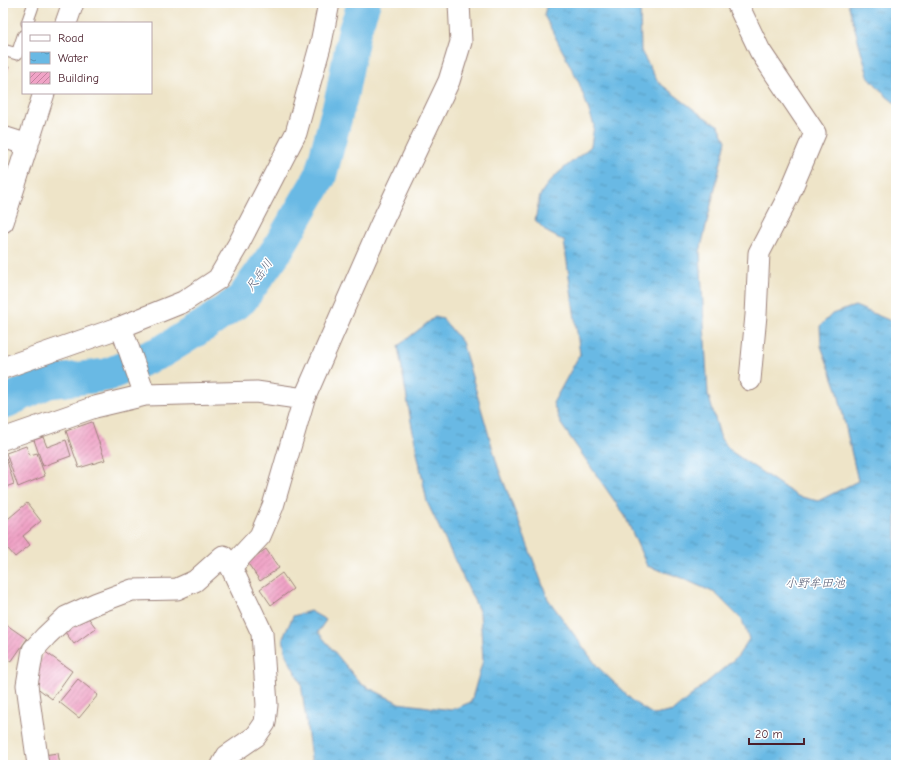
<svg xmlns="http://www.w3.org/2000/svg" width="899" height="768" viewBox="0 0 899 768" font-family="'Comic Neue','Klee One',sans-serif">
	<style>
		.water { fill: url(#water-ripples); stroke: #5a6c88 }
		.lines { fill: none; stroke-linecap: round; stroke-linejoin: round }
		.river { stroke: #69b9e4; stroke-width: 33 }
		.building { fill: url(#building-hatch) }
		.service-casing { stroke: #9c827a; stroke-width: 13 }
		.minor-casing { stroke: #9c827a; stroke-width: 23 }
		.service { stroke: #fff; stroke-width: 11 }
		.minor { stroke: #fff; stroke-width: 21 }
		.labels { text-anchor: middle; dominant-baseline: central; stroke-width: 3; stroke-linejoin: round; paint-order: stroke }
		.water-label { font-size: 12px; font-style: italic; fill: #565d75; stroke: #fff }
	</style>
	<defs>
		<pattern id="water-ripples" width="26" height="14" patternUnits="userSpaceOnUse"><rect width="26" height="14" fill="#69b9e4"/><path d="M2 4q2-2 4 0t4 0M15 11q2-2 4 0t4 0" fill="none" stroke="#5896b9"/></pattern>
		<pattern id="building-hatch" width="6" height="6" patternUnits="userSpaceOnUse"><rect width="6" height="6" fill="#f0a3c6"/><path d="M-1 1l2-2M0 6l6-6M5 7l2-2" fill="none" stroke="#c484a1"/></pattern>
	</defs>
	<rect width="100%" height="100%" fill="#fff"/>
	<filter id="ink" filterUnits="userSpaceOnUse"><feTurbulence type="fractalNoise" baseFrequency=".025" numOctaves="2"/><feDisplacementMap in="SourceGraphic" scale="8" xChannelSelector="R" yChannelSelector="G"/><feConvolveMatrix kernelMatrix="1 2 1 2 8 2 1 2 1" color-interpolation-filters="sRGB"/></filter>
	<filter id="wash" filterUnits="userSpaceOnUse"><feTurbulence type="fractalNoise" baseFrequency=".012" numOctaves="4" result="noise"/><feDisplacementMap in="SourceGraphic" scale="16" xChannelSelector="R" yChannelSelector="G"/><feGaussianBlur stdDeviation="0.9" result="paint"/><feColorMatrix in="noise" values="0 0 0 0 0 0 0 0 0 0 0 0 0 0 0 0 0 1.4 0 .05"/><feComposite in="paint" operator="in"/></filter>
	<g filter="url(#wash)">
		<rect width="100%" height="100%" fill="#eee4c8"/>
		<path class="water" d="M 547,3 L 640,3 L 641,51 L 658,82 L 701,115 L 719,126 L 726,141 L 700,252 L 708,394 L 721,439 L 732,452 L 797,496 L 818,501 L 858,481 L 837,389 L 821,346 L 820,326 L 832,314 L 855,306 L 896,323 L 896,765 L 312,765 L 301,683 L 286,655 L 283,638 L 293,616 L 310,611 L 326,620 L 318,632 L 361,684 L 399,703 L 451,710 L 471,702 L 483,660 L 480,613 L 427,502 L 411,422 L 398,346 L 435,317 L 443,319 L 462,342 L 498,467 L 548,599 L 597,666 L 635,703 L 654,715 L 673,711 L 738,656 L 749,639 L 742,620 L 715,593 L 677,576 L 647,566 L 625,516 L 561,424 L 553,403 L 580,354 L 564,241 L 547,232 L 535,220 C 537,212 538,203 540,196 C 548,177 576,160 591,146 L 594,125 L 579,83 L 544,15 Z
			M 848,3 L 896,3 L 896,104 L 886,96 L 868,76 Z"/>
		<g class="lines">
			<path class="river" d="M 3,403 L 48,382 L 107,375 L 163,351 L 208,323 L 242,299 L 277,250 L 320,177 L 342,94 L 354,32 L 364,3"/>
		</g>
		<g id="blocks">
			<path class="building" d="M 3,65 L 9,67 L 3,83 Z
				M 92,422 L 105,460 L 79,468 L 66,431 Z
				M 43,437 L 47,447 L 66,440 L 71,456 L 43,466 L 34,440 Z
				M 26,446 L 30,455 L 37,453 L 45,476 L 18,487 L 6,453 Z
				M 6,458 L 14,484 L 3,488 L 3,459 Z
				M 27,503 L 41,521 L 23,536 L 30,545 L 15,557 L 3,543 L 3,523 Z
				M 266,549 L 279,568 L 260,581 L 247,562 Z
				M 282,573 L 293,589 L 271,605 L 260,589 Z
				M 84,612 L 96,628 L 74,644 L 62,628 Z
				M 4,623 L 27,639 L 11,662 L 3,656 L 3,626 Z
				M 44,651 L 72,671 L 52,699 L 31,683 Z
				M 78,679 L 98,695 L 79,718 L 59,702 Z
				M 58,753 L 60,765 L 45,765 L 43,755 Z"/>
		</g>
	</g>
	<g filter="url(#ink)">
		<use href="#blocks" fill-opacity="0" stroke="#9c827a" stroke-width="1"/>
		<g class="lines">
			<g class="service-casing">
				<path id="service" d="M 27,23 L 34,3
					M 3,50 L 17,54 L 23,36"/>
			</g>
			<g class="minor-casing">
				<path id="minor" d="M 737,3 L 760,51 L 815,133 L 788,197 L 759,253 L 756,315 L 750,380
					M 66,23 L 73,3
					M 3,137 L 28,145
					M 3,222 L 44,93
					M 121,327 L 145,395
					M 3,368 L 121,327 L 183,302 L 218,279 L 238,245 L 296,133 L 321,43 L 329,3
					M 3,439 L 95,407 L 145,395 L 256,392 L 304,399
					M 231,567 L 260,536 L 273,506 L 304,399 L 381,224 L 449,81 L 461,42 L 459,3
					M 38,765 L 27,685 L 33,650 L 46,636 L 66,617 L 97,603 L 132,590 L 177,589 L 195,581 L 223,556 L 231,567 L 262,633 L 267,705 L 265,723 L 256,736 L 227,756 L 222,765"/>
			</g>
			<use href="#service" class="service"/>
			<use href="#minor" class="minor"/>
		</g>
	</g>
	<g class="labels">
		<g class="water-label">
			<text transform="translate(259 275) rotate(-54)">尺岳川</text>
			<text x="815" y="583">小野牟田池</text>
		</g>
	</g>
	<rect width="899" height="768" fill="none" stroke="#fff" stroke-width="16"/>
	<rect x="22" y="22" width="130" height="72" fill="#ffffff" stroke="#b7a5aa"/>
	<rect x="30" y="35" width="20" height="6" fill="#ffffff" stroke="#b7a5aa"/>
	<text x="58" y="42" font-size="12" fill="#4a1f2b">Road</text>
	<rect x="30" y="52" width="20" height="12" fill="url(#water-ripples)" stroke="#b7a5aa"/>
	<text x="58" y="62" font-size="12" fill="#4a1f2b">Water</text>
	<rect x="30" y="72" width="20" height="12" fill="url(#building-hatch)" stroke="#b7a5aa"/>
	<text x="58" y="82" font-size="12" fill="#4a1f2b">Building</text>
	<path d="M749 738v6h55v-6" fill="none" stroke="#4a1f2b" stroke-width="2"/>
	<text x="755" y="738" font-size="12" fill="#4a1f2b" stroke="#ffffff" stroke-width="3" paint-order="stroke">20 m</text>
</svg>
